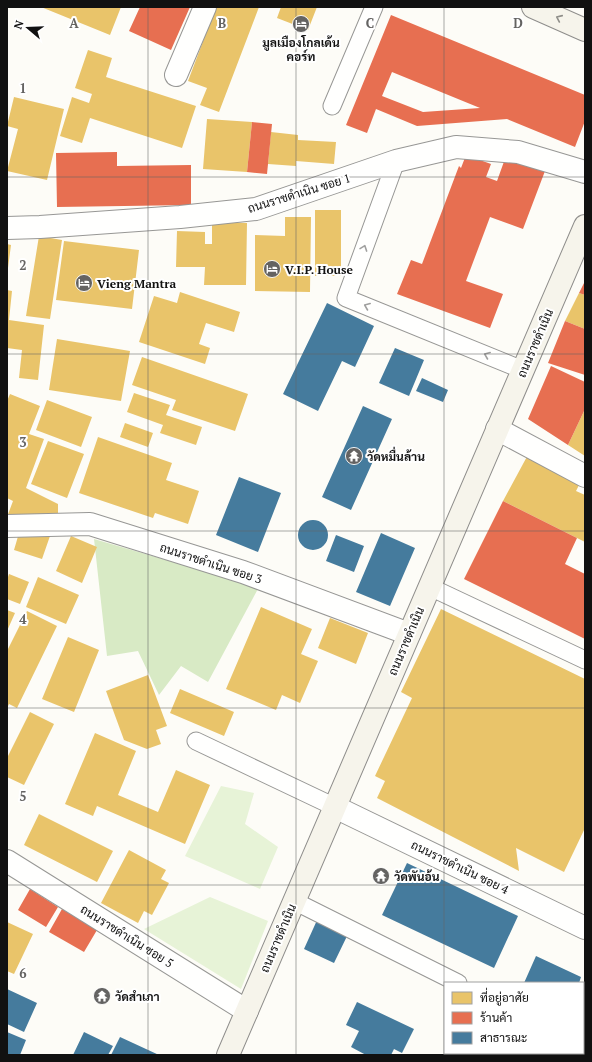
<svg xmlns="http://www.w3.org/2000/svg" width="592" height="1062" viewBox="0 0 592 1062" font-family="'PT Serif',Sarabun,serif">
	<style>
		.green { fill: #e7f3d7 }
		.forest { fill: #d8eac5 }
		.homes { fill: #e9c46a }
		.shops { fill: #e76f51; fill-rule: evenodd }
		.public { fill: #457b9d }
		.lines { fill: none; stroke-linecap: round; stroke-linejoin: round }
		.lane-casing { stroke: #979795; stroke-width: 19 }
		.street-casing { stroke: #979795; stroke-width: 24 }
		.secondary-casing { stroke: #8e8d8b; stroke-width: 24 }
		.lane { stroke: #fffffe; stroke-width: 17 }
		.street { stroke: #fffffe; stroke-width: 22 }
		.secondary { stroke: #f6f4eb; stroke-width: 22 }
		.oneway { stroke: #8f8e89 }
		.oneway2 { stroke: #a0a09f }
		.grid { fill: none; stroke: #646362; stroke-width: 1; stroke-opacity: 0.55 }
		.labels { text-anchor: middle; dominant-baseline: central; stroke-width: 4; stroke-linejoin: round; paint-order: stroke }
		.poi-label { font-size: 12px; font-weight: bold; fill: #111; stroke: #fff; text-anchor: start }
		.street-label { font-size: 12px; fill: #111; stroke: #fff }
		.grid-label { font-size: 13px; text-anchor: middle; font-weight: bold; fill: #646362; stroke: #fff; stroke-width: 4; stroke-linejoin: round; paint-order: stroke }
	</style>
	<rect width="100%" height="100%" fill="#fdfcf7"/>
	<path class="green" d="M 221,786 L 254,793 L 245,824 L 278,847 L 260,889 L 185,856 Z
		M 210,897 L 268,921 L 241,989 L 144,929 Z"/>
	<path class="forest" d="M 94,539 L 259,587 L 208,682 L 181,666 L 159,695 L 138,651 L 107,656 Z"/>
	<path class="homes" d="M 41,7 L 121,7 L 110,35 Z
		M 216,7 L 259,7 L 219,112 L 200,105 L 207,88 L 188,81 Z
		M 281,7 L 317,7 L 308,30 L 277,18 Z
		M 88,50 L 112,58 L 106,77 L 196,106 L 182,148 L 90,118 L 82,143 L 60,136 L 72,97 L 89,103 L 92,94 L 75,88 Z
		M 14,97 L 64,109 L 47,180 L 7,171 L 18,129 L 7,126 Z
		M 207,119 L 252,122 L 247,172 L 203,169 Z
		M 271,132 L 298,135 L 298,140 L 336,142 L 334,164 L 296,161 L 296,166 L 268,164 Z
		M 315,210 L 341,210 L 341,276 L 315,276 Z
		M 285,217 L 311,217 L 310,292 L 255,291 L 255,235 L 285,236 Z
		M 212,222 L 247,223 L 246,285 L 204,285 L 205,267 L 176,267 L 177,231 L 205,232 L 205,244 L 212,244 Z
		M 39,236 L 62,240 L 50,319 L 26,316 Z
		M 64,241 L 139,250 L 132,309 L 56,300 Z
		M 7,244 L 11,245 L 8,268 L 7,268 Z
		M 7,290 L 12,291 L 9,320 L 44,325 L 38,380 L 19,378 L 22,350 L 7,348 Z
		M 180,292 L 240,312 L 234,332 L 206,323 L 199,344 L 210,348 L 205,364 L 139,342 L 154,296 L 177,303 Z
		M 579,293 L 585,295 L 585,329 L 565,321 Z
		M 57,339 L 130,351 L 121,401 L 49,390 Z
		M 142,357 L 248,394 L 235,431 L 172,410 L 176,400 L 132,385 Z
		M 134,393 L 170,405 L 166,415 L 202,427 L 196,445 L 160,433 L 163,425 L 127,412 Z
		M 10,394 L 40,406 L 29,434 L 44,439 L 26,488 L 58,504 L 58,519 L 7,517 L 13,501 L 7,498 L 7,401 Z
		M 47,400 L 92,417 L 81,447 L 36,430 Z
		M 585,409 L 585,456 L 568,445 Z
		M 125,423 L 153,433 L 148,447 L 120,437 Z
		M 98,437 L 172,463 L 166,480 L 199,491 L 188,524 L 155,513 L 153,518 L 79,493 Z
		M 48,441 L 84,454 L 67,498 L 31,484 Z
		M 530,451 L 582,479 L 576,491 L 585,495 L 585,542 L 503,501 Z
		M 19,533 L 50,536 L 42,559 L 14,550 Z
		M 71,536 L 97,547 L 82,583 L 56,571 Z
		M 9,574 L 29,582 L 20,604 L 7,599 L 7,580 Z
		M 38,577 L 79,595 L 66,624 L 26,607 Z
		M 261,607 L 312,629 L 301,654 L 318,661 L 300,703 L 282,695 L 276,710 L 226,689 Z
		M 441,609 L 585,679 L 585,828 L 564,872 L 516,848 L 519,871 L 377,798 L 385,781 L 375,776 L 412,698 L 401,692 Z
		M 7,610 L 15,613 L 7,631 Z
		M 27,611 L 57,626 L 17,708 L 9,704 L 7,708 L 7,651 Z
		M 330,618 L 368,633 L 356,664 L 318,648 Z
		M 68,637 L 99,650 L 74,712 L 42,699 Z
		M 148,675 L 167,726 L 156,730 L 161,744 L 147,749 L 124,740 L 106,691 Z
		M 180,689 L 234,712 L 224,736 L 170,713 Z
		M 30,712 L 54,724 L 24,785 L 7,777 L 7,758 Z
		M 95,733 L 136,751 L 118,795 L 158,812 L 176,770 L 210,785 L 185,844 L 97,806 L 93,816 L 65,804 Z
		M 39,814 L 113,851 L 97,882 L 24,845 Z
		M 129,850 L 166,870 L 161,879 L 169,883 L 152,915 L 144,911 L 138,923 L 101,903 Z
		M 7,922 L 33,934 L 14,974 L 7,971 Z
		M 585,999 L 585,1055 L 561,1055 L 562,1053 L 583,1053 L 583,1003 Z"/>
	<path class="shops" d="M 140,7 L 190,7 L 171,50 L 129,31 Z
		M 391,15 L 585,95 L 585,121 L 575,147 L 507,119 L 417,126 L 376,109 L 367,133 L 346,125 ZM 392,72 L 480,108 L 423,112 L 382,96 Z
		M 252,122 L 272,124 L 267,174 L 247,172 Z
		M 117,152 L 117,166 L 191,165 L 191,205 L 57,207 L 56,153 Z
		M 466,155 L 491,164 L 486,177 L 497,181 L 506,156 L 545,171 L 523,229 L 490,217 L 466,281 L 503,294 L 490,328 L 397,294 L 411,260 L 422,264 L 459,166 L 461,168 Z
		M 585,281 L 585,295 L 579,293 Z
		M 565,321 L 585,329 L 585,375 L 548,363 Z
		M 551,366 L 585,382 L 585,409 L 568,445 L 528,419 Z
		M 503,501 L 577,538 L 565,564 L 585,574 L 585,639 L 464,579 Z
		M 30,889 L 58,907 L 46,927 L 18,910 Z
		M 62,909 L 97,930 L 84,952 L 49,932 Z"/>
	<path class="public" d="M 327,303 L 374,326 L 355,367 L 342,361 L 318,411 L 283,394 Z
		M 395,348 L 424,360 L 409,396 L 379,383 Z
		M 422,378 L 448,390 L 443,402 L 416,391 Z
		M 363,406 L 392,419 L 351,510 L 322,497 Z
		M 239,477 L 281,493 L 258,552 L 216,535 Z
		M298 535a15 15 0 1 1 30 0a15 15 0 1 1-30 0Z
		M 381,533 L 415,548 L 390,606 L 356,592 Z
		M 336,535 L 364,546 L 354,572 L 326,561 Z
		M 407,863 L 518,916 L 494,968 L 382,915 Z
		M 318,918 L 349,932 L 334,963 L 304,949 Z
		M 536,956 L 581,977 L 579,983 L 524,983 Z
		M 7,989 L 37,1003 L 24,1032 L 7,1024 Z
		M 357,1002 L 414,1029 L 402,1053 L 394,1049 L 391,1055 L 366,1055 L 351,1047 L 359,1031 L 346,1025 Z
		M 7,1032 L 26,1040 L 20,1055 L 7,1055 Z
		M 84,1032 L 113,1046 L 108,1055 L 73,1055 Z
		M 120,1037 L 159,1055 L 111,1055 Z
		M 489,1053 L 547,1053 L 546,1055 L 488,1055 Z"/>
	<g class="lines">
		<g class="lane-casing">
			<path id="lane" d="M 332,106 L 374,7
				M 396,161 L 346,298 L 523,370
				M 430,587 L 585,660
				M 196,741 L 335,807
				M 294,901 L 458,983
				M 456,1055 L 457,1053"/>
		</g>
		<g class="street-casing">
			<path id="street" d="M 176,75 L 205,7
				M 7,228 L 40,227 L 180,217 L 256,209 L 396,161 L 456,147 L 518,152 L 585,172
				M 497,429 L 585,476
				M 7,526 L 90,524 L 243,572 L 409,634
				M 335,807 L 585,928
				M 7,861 L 247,1011"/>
		</g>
		<g class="secondary-casing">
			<path id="secondary" d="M 533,7 L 585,30
				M 228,1055 L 585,226"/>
		</g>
		<use href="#lane" class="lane"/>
		<use href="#street" class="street"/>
		<use href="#secondary" class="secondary"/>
	</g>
	<defs><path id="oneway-chevron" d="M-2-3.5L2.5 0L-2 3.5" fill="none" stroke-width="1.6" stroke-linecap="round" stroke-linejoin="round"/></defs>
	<use class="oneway" href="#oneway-chevron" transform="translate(559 18) rotate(-156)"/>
	<g class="oneway2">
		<use href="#oneway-chevron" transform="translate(364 248) rotate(-70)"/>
		<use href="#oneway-chevron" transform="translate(367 306) rotate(-158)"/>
		<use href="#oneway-chevron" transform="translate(487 355) rotate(-158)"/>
	</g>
	<path class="grid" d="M 148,7 L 148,1055M 296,7 L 296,1055M 444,7 L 444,1055M 7,177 L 585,177M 7,354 L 585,354M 7,531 L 585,531M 7,708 L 585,708M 7,885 L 585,885"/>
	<defs>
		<g id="hotel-disc" transform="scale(0.9)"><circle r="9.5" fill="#646362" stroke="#fff"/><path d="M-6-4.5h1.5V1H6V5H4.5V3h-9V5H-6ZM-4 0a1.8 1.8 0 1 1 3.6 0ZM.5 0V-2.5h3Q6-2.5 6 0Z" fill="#fff"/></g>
		<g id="temple-disc" transform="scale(0.9)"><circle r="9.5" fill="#646362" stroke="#fff"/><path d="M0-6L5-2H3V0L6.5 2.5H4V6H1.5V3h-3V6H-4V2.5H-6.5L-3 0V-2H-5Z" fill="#fff"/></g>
	</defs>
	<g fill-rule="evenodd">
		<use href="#hotel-disc" x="301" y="24"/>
		<use href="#hotel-disc" x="272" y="269"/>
		<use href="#hotel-disc" x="84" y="283"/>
		<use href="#temple-disc" x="354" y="456"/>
		<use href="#temple-disc" x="381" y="876"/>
		<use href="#temple-disc" x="102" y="996"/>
	</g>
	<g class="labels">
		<g class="poi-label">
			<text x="301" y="42" text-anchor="middle">มูลเมืองโกลเด้น<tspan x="301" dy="14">คอร์ท</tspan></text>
			<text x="285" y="269">V.I.P. House</text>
			<text x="97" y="283">Vieng Mantra</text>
			<text x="367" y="456">วัดหมื่นล้าน</text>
			<text x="394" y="876">วัดพันอ้น</text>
			<text x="115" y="996">วัดสำเภา</text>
		</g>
		<g class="street-label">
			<text transform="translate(299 193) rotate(-17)">ถนนราชดำเนิน ซอย 1</text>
			<text transform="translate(535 343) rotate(-67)">ถนนราชดำเนิน</text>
			<text transform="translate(211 563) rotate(18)">ถนนราชดำเนิน ซอย 3</text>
			<text transform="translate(406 641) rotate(-67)">ถนนราชดำเนิน</text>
			<text transform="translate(460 867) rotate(26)">ถนนราชดำเนิน ซอย 4</text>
			<text transform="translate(127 936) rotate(32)">ถนนราชดำเนิน ซอย 5</text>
			<text transform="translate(278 938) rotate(-67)">ถนนราชดำเนิน</text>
		</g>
	</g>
	<g class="grid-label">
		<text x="74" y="28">A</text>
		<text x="222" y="28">B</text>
		<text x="370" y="28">C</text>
		<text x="518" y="28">D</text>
		<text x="23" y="93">1</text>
		<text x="23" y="270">2</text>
		<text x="23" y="447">3</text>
		<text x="23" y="624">4</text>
		<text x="23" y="801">5</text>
		<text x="23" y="978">6</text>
	</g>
	<rect width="592" height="1062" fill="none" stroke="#111111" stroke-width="16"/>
	<rect x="444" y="982" width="140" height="72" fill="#ffffff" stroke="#a0a0a0"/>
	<rect x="452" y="992" width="20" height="12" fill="#e9c46a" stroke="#a0a0a0"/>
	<text x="480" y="1002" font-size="12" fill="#111111">ที่อยู่อาศัย</text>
	<rect x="452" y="1012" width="20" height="12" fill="#e76f51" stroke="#a0a0a0"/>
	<text x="480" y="1022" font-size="12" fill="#111111">ร้านค้า</text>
	<rect x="452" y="1032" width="20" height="12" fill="#457b9d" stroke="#a0a0a0"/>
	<text x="480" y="1042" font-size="12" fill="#111111">สาธารณะ</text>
	<g transform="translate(28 28) rotate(289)" stroke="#ffffff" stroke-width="3" paint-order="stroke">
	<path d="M0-3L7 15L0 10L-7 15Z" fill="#111111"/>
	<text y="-6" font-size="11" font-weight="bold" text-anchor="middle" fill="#111111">N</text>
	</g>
</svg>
